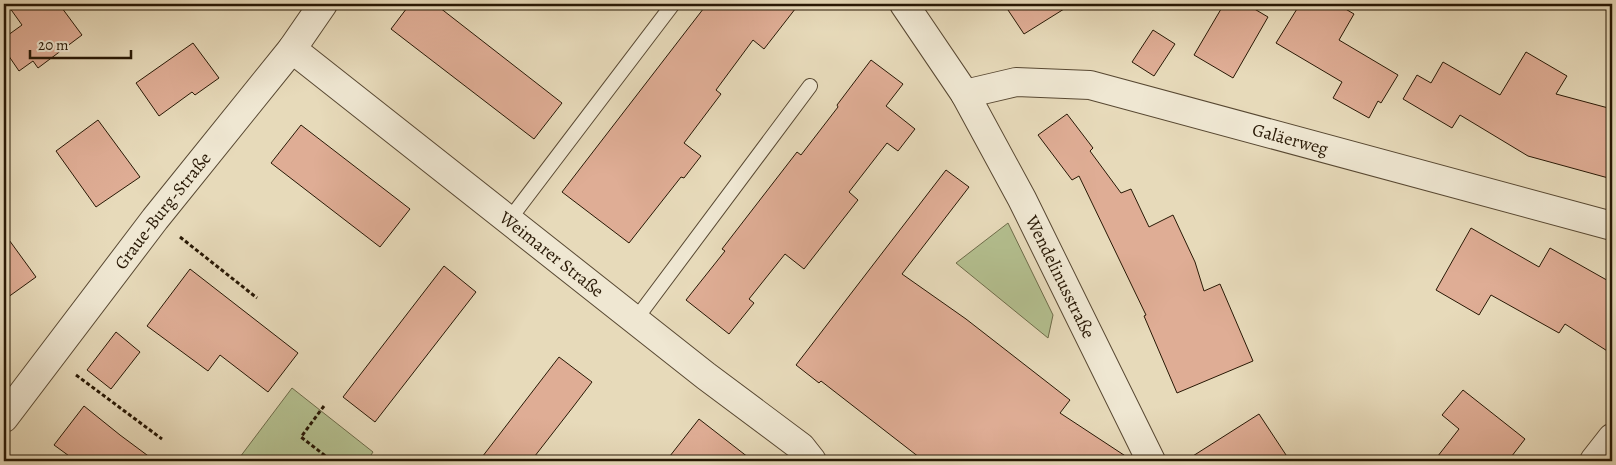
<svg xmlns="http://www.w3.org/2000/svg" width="1616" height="465" viewBox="0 0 1616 465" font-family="Alegreya,serif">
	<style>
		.green { fill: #b4c090; stroke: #6e6c4a }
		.building { fill: #dfad95; stroke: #281805 }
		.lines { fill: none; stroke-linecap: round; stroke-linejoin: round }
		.service-casing { stroke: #584832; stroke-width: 16 }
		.minor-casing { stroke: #584832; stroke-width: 30 }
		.path { stroke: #281805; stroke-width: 3; stroke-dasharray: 4 2.5; stroke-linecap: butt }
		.service { stroke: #efe7d2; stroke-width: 14 }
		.minor { stroke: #efe7d2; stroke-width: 28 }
		.labels { text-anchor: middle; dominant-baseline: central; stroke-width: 5; stroke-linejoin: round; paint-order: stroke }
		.street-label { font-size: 18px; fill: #281805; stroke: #efe7d2 }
	</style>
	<rect width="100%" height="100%" fill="#e7daba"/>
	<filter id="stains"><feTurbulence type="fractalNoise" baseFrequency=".004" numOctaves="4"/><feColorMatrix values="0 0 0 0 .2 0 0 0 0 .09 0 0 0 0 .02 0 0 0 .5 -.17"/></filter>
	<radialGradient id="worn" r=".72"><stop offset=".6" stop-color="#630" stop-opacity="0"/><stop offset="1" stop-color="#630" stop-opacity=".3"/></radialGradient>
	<path class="green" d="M 1008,223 L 1053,315 L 1048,338 L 956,263 Z
		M 292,388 L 373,452 L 367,461 L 237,461 Z"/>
	<path class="building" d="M 7,4 L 59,4 L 82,35 L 38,68 L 33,61 L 19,71 L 4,49 L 4,38 L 22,25 Z
		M 410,4 L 435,4 L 562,103 L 534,139 L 391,29 Z
		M 707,4 L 799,4 L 764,49 L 753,40 L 716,90 L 721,94 L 684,143 L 701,156 L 684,178 L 681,177 L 629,243 L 562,192 Z
		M 1004,4 L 1072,4 L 1024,34 Z
		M 1224,4 L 1246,4 L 1268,17 L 1233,78 L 1194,55 Z
		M 1300,4 L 1337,4 L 1354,14 L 1339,40 L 1398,75 L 1381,103 L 1378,101 L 1369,118 L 1333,98 L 1342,82 L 1276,43 Z
		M 1153,30 L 1175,44 L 1154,76 L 1132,62 Z
		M 193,43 L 219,78 L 195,95 L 192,92 L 159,116 L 136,83 Z
		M 1526,52 L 1567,76 L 1556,94 L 1612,109 L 1612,179 L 1528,156 L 1460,115 L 1452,128 L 1403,99 L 1417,75 L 1431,83 L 1443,62 L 1500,95 Z
		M 871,60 L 903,84 L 886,106 L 915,129 L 898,151 L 887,143 L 849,192 L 858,200 L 804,269 L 785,254 L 749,299 L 754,303 L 729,334 L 686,300 L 725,251 L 722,249 L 797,152 L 801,155 L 838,107 L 837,105 Z
		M 1067,114 L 1093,148 L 1090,151 L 1121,193 L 1131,189 L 1149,227 L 1173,215 L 1195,262 L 1204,291 L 1220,284 L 1253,361 L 1177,393 L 1144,316 L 1146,315 L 1079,176 L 1072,180 L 1038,135 Z
		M 98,120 L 140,177 L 96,207 L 56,151 Z
		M 301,125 L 410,209 L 380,247 L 271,163 Z
		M 946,170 L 969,187 L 902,274 L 966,319 L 1070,400 L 1060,413 L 1133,461 L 924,461 L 821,381 L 819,383 L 796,365 Z
		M 1471,228 L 1539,267 L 1550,248 L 1612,283 L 1612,354 L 1565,324 L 1559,333 L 1491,295 L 1479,315 L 1436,290 Z
		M 4,233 L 36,277 L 4,300 Z
		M 444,266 L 476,292 L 375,422 L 343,397 Z
		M 190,269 L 298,353 L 268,392 L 220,355 L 208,371 L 147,326 Z
		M 116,332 L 140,352 L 111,389 L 87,370 Z
		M 559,357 L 592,382 L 573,407 L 531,461 L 479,461 Z
		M 1463,390 L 1525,439 L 1508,461 L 1434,461 L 1459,429 L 1442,415 Z
		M 84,406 L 120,435 L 155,461 L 76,461 L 54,445 Z
		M 1259,414 L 1290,461 L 1185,461 Z
		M 699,419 L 753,461 L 666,461 Z"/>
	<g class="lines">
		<g class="service-casing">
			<path id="service" d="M 509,220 L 673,4
				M 636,319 L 810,86"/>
		</g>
		<g class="minor-casing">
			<g id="minor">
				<path id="s1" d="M 904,4 L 965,94 L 1022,199 L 1151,461"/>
				<path id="s2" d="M 292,49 L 706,376 L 801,447 L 812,461"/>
				<path id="s3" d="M 965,94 L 1016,82 L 1090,85 L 1612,226"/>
				<path id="s4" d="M 4,418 L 155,219 L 292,49 L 323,4"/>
				<path d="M 1594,461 L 1612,438"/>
			</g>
		</g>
		<path class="path" d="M 180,237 L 257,298
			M 76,375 L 162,439
			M 324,406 L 301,437 L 332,461"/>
		<use href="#service" class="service"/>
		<use href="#minor" class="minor"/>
	</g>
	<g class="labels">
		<g class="street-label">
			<text stroke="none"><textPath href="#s3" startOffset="334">Galäerweg</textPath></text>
			<text stroke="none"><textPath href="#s4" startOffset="261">Graue-Burg-Straße</textPath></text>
			<text stroke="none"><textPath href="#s2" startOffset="331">Weimarer Straße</textPath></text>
			<text stroke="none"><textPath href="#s1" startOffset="315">Wendelinusstraße</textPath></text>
		</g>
	</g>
	<rect width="1616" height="465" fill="none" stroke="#e7daba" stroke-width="20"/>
	<rect x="5" y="5" width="1606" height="455" fill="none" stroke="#281805" stroke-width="2.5"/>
	<rect x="10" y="10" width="1596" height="445" fill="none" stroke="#281805"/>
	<path d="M30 50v8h101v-8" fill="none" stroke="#281805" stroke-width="2.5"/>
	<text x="38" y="50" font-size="15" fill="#281805" stroke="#efe7d2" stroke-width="4" paint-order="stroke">20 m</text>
	<rect width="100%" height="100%" filter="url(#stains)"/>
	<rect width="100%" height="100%" fill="url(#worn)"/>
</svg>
